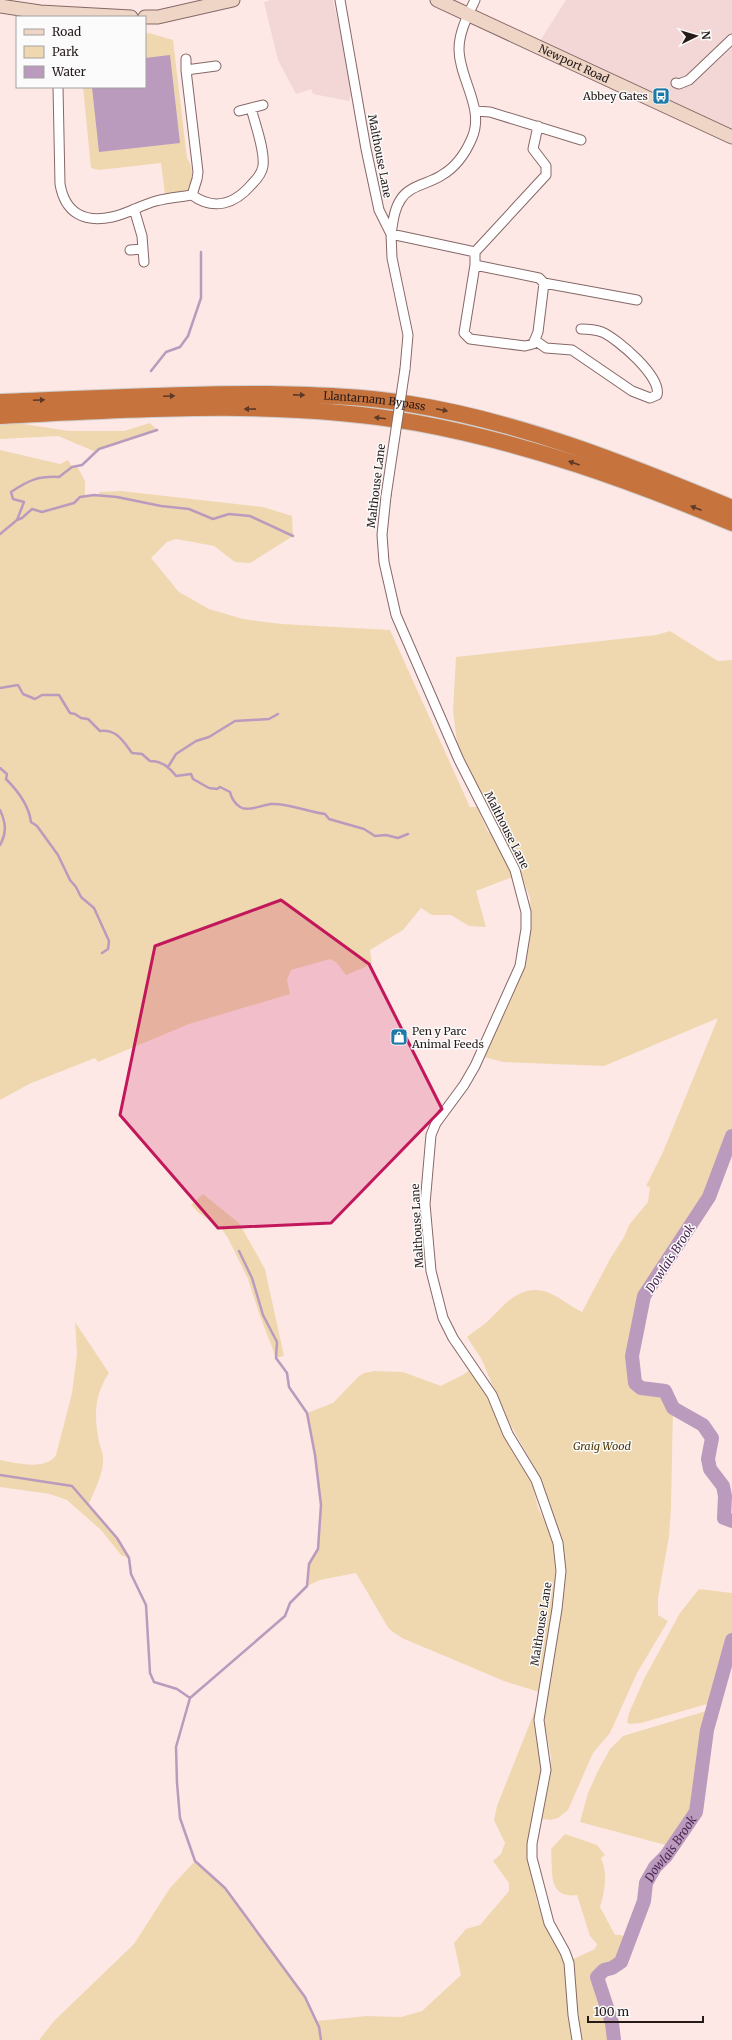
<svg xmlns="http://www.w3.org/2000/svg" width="732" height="2040" viewBox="0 0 732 2040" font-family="Merriweather,serif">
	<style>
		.built { fill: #f2d7d6 }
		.green { fill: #efd8b0 }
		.water { fill: #ba9abd }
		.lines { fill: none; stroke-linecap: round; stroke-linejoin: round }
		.stream { stroke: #ba9abd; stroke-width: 2.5 }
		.river { stroke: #ba9abd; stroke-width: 14 }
		.street-casing { stroke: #866867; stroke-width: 11 }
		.secondary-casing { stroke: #866867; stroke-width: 15 }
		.highway-casing { stroke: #cfcdcc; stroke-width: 18 }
		.street { stroke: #fff; stroke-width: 9 }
		.secondary { stroke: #eed5c5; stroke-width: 13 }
		.highway { stroke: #c6733e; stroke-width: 16 }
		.street-bridge-casing { stroke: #866867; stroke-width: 11; stroke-linecap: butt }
		.street-bridge { stroke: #fff; stroke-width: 9 }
		.oneway { fill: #5e3926 }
		.marked { fill: #c2185b; fill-opacity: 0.2; stroke: #c2185b; stroke-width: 3; stroke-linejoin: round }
		.labels { text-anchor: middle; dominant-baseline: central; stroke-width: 3; stroke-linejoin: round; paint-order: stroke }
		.street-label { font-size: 11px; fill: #261a19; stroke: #fbfbfb }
		.poi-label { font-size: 11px; fill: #261a19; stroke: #fbfbfb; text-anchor: end }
		.park-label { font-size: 11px; font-style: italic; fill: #503802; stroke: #fbfbfb }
		.water-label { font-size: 12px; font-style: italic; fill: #502754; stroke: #fbfbfb }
	</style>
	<rect width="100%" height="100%" fill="#fde8e6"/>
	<path class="built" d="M 271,0 L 333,0 L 347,63 L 351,95 L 349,101 L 313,94 L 311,89 L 296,94 L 278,60 L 264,2 Z
		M 566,0 L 732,0 L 732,131 L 540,41 Z"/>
	<path class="green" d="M 149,33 L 173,40 L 187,158 C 194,169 193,178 188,190 L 165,195 L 161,163 L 99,170 L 91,168 L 83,87 L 145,87 L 145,34 Z
		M 11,422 L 69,431 L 124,431 L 150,423 L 157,430 L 99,449 L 96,452 L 58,436 L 0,439 L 0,423 Z
		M 0,450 L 60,464 L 68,460 L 72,467 L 77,466 L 85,481 L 85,496 L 100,496 L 99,492 L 121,491 L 263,507 L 292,516 L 293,536 L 250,563 L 235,562 L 214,546 L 176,539 L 167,542 L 151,558 L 179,592 L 209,609 L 243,619 L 282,624 L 390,630 L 470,807 L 477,807 L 488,832 L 494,834 L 515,876 L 476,891 L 486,927 L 469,926 L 451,915 L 432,915 L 421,908 L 403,930 L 370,950 L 372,964 L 346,975 L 336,962 L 330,959 L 291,970 L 287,980 L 290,994 L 189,1024 L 98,1062 L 95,1058 L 29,1084 L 0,1100 Z
		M 670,631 L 718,661 L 732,660 L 732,1136 L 709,1197 L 644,1296 L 632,1356 L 635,1383 L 641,1388 L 665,1391 L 673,1408 L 671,1507 L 669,1537 L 658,1598 L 658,1615 L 668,1621 L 637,1673 L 610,1733 L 593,1753 L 568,1810 L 558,1818 L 550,1820 L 542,1819 L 550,1778 L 551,1757 L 544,1720 L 563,1588 L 564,1554 L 559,1535 L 533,1465 L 504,1413 L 482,1360 L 467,1337 C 474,1331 483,1326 489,1320 C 504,1305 519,1285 544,1291 C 558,1295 569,1306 582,1312 L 610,1259 L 624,1237 L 629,1225 L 648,1202 L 650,1187 L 646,1186 L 663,1152 L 718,1018 L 604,1066 L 503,1062 L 484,1057 L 524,966 L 531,925 L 530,898 L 514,856 L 486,807 L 467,769 L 457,742 L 453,711 L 456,657 L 656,635 Z
		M 203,1194 L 239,1223 L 265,1269 L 284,1356 L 276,1358 L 259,1313 L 248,1279 L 228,1238 L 221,1228 L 199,1213 L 191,1205 Z
		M 75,1322 L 109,1373 C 94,1395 94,1417 99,1442 C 101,1448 104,1456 103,1463 C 102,1477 94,1491 89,1504 L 117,1538 L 129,1558 L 121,1555 L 101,1530 L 67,1500 L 50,1494 L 0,1487 L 0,1460 C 16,1463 46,1471 56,1455 L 72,1393 L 77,1354 Z
		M 471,1369 L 485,1391 L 499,1425 L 533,1486 L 538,1508 L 549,1530 L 555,1546 L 556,1561 L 554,1602 L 539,1692 L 504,1681 L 402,1638 L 389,1629 L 356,1573 L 320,1580 L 307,1586 L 309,1564 L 318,1548 L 321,1505 L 315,1455 L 307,1413 L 333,1403 L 358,1377 L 364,1373 L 374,1371 L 403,1372 L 441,1386 C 451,1380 462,1377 471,1369 Z
		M 699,1589 L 732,1593 L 732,1640 L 714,1702 L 641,1723 L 629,1724 L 627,1722 L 629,1713 L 644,1679 L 680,1613 Z
		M 538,1703 L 536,1736 L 541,1765 L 541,1783 L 532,1817 L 527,1851 L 537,1902 L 561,1953 L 566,1975 L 572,2040 L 39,2040 L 55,2020 L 134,1944 L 170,1888 L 195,1861 L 225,1888 L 305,1997 L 316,2021 L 367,2016 L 401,2017 L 422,2011 L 461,1975 L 454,1943 L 466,1929 L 480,1925 L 509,1891 L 509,1883 L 493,1861 L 501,1854 L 505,1843 L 494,1820 L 497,1806 Z
		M 713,1709 L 707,1730 L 696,1812 L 673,1847 L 580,1822 L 588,1793 L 598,1771 L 610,1749 L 623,1736 Z
		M 565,1834 L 597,1845 L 605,1855 L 601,1858 C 608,1874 605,1891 600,1907 L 615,1935 L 621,1935 L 631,1940 C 627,1950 624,1962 613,1968 C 607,1971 602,1970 597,1977 L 612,2023 L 614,2040 L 581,2040 L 578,2028 L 571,1960 L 595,1949 L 597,1944 L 590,1936 L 577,1895 C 547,1899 553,1871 551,1849 Z"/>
	<path class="water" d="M 170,55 L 180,143 L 99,152 L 92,87 L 145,87 L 145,58 Z"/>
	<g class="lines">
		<path class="stream" d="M 151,371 L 166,352 L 180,347 L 188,336 L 201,298 L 201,252
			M 17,520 L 22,518 L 32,509 L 42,512 L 74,503 L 80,497 L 94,495 L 117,497 L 161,506 L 189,509 L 213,519 L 229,514 L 250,516 L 293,536
			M 0,534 L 17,520 L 24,502 L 13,499 L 11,492 C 29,480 38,476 59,477 L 72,467 L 82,465 L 99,449 L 157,430
			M 0,688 L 18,685 L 23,694 L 35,699 L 42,695 L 59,695 L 70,713 L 75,714 L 81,718 L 88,719 L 100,731 C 117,729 123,741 132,753 L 142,754 L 150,761 C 162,761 169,767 176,776 L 191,774 L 193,779 L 209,788 L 217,789 L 220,787 L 230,792 C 231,797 235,804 240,807 C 248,812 262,805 271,804 C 288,803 308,812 325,814 L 329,819 L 364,829 L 375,836 L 386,835 L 398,838 L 408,834
			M 168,767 L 176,754 L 196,741 L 209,737 L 235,721 L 269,719 L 278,714
			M 0,768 L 7,774 L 6,779 C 17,790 29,806 31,822 L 37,826 L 58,855 L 70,880 L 76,887 L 81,897 L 94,908 L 109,941 L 108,949 L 102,953
			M 0,810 C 6,823 7,833 0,845
			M 0,1475 L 72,1486 L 117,1538 L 129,1558 L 131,1574 L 146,1605 L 150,1673 L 154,1682 L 177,1689 L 190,1698 L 176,1747 L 177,1783 L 180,1818 L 195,1861 L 225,1888 L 305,1997 L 319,2027 L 321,2040
			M 190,1698 L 285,1616 L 290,1603 L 307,1586 L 309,1564 L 318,1549 L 321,1505 L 315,1455 L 307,1413 L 289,1387 L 287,1373 L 276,1358 L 277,1342 L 263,1315 L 252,1278 L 239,1251"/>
		<g class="river">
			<path d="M 732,1136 L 709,1197 L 644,1296 L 632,1356 L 635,1383 L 641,1388 L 665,1391 L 673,1408 L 703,1425 L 712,1438 L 708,1459 L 710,1469 L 723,1486 L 725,1496 L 724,1518 L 732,1521"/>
			<path id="s1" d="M 614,2040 L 612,2023 L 597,1977 L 604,1970 L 612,1968 L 621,1962 L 644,1901 L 646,1883 L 655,1867 L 666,1856 L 696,1812 L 707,1730 L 732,1640"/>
		</g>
		<g class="street-casing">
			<path id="street" d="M 340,0 L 366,149 L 379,210 L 391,234 L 392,258 L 408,335 L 405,369
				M 186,59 L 186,70
				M 676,83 L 679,84 L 689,80 L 732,39
				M 58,87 L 60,184 C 65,213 84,223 112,217 C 127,214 141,205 156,201 C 168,198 180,197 192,195 C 214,211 235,204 252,184 C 257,179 262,173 263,166 C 265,150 255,124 251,108
				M 239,111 L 263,105
				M 475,111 L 490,112 L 581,140
				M 538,126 L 533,149 L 546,166 L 546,175 L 475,252 L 475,265 L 464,333 L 470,339 L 525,346 L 533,344 L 538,332 L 544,283
				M 192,195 L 197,179 L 198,172 L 186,70 L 216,66
				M 134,209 L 142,236 L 144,262
				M 130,250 L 143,249
				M 475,252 L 391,234 C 393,222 394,209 401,199 C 410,185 429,184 442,175 C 456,167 466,152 472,138 C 485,108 459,79 459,49 C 459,32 468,15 475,0
				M 475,265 L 539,278 L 544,283 L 637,300
				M 536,341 L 546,348 L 572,350 L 632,391 L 650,398 L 657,395 C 662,377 618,339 602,332 C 596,330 588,329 581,329
				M 386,496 L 382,535 L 384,562 L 396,615 L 459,760 L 515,870 L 526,912 L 526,929 L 520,966 L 475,1066 L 464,1085 L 436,1123 L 431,1135 L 425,1204 L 431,1271 L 443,1318 L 453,1338 L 492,1395 L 508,1434 L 536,1480 L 558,1543 L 561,1571 L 557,1609 L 539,1720 L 546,1770 L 532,1844 L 532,1858 L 549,1923 L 565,1952 L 569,1963 L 573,2015 L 577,2040"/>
		</g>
		<g class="secondary-casing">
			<g id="secondary">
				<path id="s2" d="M 437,0 L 732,137"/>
				<path d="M 0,6 L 40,12 L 131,17"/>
				<path d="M 145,17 L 158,17 L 233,0"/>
			</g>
		</g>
		<g class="highway-casing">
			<g id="highway">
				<path id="s3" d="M 0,402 C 89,399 178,393 267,394 C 315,395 363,396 410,404 C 522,422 628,465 732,508"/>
				<path d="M 0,416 C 136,409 283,399 417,423 C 526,443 630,480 732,523"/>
			</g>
		</g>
		<use href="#street" class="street"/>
		<use href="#secondary" class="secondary"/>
		<use href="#highway" class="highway"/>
		<g class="street-bridge-casing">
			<path id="street-bridge" d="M 386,496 L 405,369"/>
		</g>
		<use href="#street-bridge" class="street-bridge"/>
	</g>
	<defs><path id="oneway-solid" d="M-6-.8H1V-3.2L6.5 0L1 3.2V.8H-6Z"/></defs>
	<g class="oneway">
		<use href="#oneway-solid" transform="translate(299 395) rotate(1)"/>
		<use href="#oneway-solid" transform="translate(169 396) rotate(-2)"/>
		<use href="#oneway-solid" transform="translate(39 400) rotate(-2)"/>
		<use href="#oneway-solid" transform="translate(250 409) rotate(-179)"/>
		<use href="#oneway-solid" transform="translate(442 410) rotate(12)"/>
		<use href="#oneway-solid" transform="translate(380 418) rotate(-173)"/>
		<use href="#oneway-solid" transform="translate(574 463) rotate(-161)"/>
		<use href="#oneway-solid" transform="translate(696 508) rotate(-159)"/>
	</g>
	<path class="marked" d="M 281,900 L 369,964 L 442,1109 L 331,1223 L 218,1228 L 120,1115 L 155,946 Z"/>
	<defs>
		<g id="bus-square" transform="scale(0.9)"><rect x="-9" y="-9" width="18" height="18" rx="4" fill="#1d79a7" stroke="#fbfbfb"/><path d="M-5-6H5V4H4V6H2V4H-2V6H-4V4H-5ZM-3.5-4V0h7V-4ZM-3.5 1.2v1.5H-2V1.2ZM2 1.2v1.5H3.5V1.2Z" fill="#fff"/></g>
		<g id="shop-square" transform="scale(0.9)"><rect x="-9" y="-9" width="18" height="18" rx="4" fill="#1d79a7" stroke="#fbfbfb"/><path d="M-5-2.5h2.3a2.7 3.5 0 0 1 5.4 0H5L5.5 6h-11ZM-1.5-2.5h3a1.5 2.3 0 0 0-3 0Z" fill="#fff"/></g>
	</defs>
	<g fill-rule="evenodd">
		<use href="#bus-square" x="661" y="96"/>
		<use href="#shop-square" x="399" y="1037"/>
	</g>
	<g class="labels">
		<g class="street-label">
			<text stroke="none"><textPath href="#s2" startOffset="151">Newport Road</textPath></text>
			<text transform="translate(380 156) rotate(79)">Malthouse Lane</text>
			<text stroke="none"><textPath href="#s3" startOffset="375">Llantarnam Bypass</textPath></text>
			<text transform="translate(376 486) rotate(-83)">Malthouse Lane</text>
			<text transform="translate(507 830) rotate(63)">Malthouse Lane</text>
			<text transform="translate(417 1226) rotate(-93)">Malthouse Lane</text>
			<text transform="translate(541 1624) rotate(-81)">Malthouse Lane</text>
		</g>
		<g class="poi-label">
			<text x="648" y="96">Abbey Gates</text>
			<text x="412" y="1031" text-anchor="start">Pen y Parc<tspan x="412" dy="13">Animal Feeds</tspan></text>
		</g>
		<g class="park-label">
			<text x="602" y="1446">Graig Wood</text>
		</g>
		<g class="water-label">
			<text transform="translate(670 1258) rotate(-57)">Dowlais Brook</text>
			<text stroke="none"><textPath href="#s1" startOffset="220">Dowlais Brook</textPath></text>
		</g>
	</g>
	<rect x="16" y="16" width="130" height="72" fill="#fbfbfb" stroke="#a6a1a1"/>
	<rect x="24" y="29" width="20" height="6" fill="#eed5c5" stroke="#a6a1a1"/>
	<text x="52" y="36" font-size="12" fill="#261a19">Road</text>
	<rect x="24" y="46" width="20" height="12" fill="#efd8b0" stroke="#a6a1a1"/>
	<text x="52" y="56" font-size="12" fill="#261a19">Park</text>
	<rect x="24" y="66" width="20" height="12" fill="#ba9abd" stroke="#a6a1a1"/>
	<text x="52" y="76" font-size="12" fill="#261a19">Water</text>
	<g transform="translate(696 36) rotate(85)" stroke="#fbfbfb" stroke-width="3" paint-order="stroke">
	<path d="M0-3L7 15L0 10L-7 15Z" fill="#261a19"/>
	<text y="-6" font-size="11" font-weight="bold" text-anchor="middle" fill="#261a19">N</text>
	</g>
	<path d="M588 2016v6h115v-6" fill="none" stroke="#261a19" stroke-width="2"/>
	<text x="594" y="2016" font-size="12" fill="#261a19" stroke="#fbfbfb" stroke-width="3" paint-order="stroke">100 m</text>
</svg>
